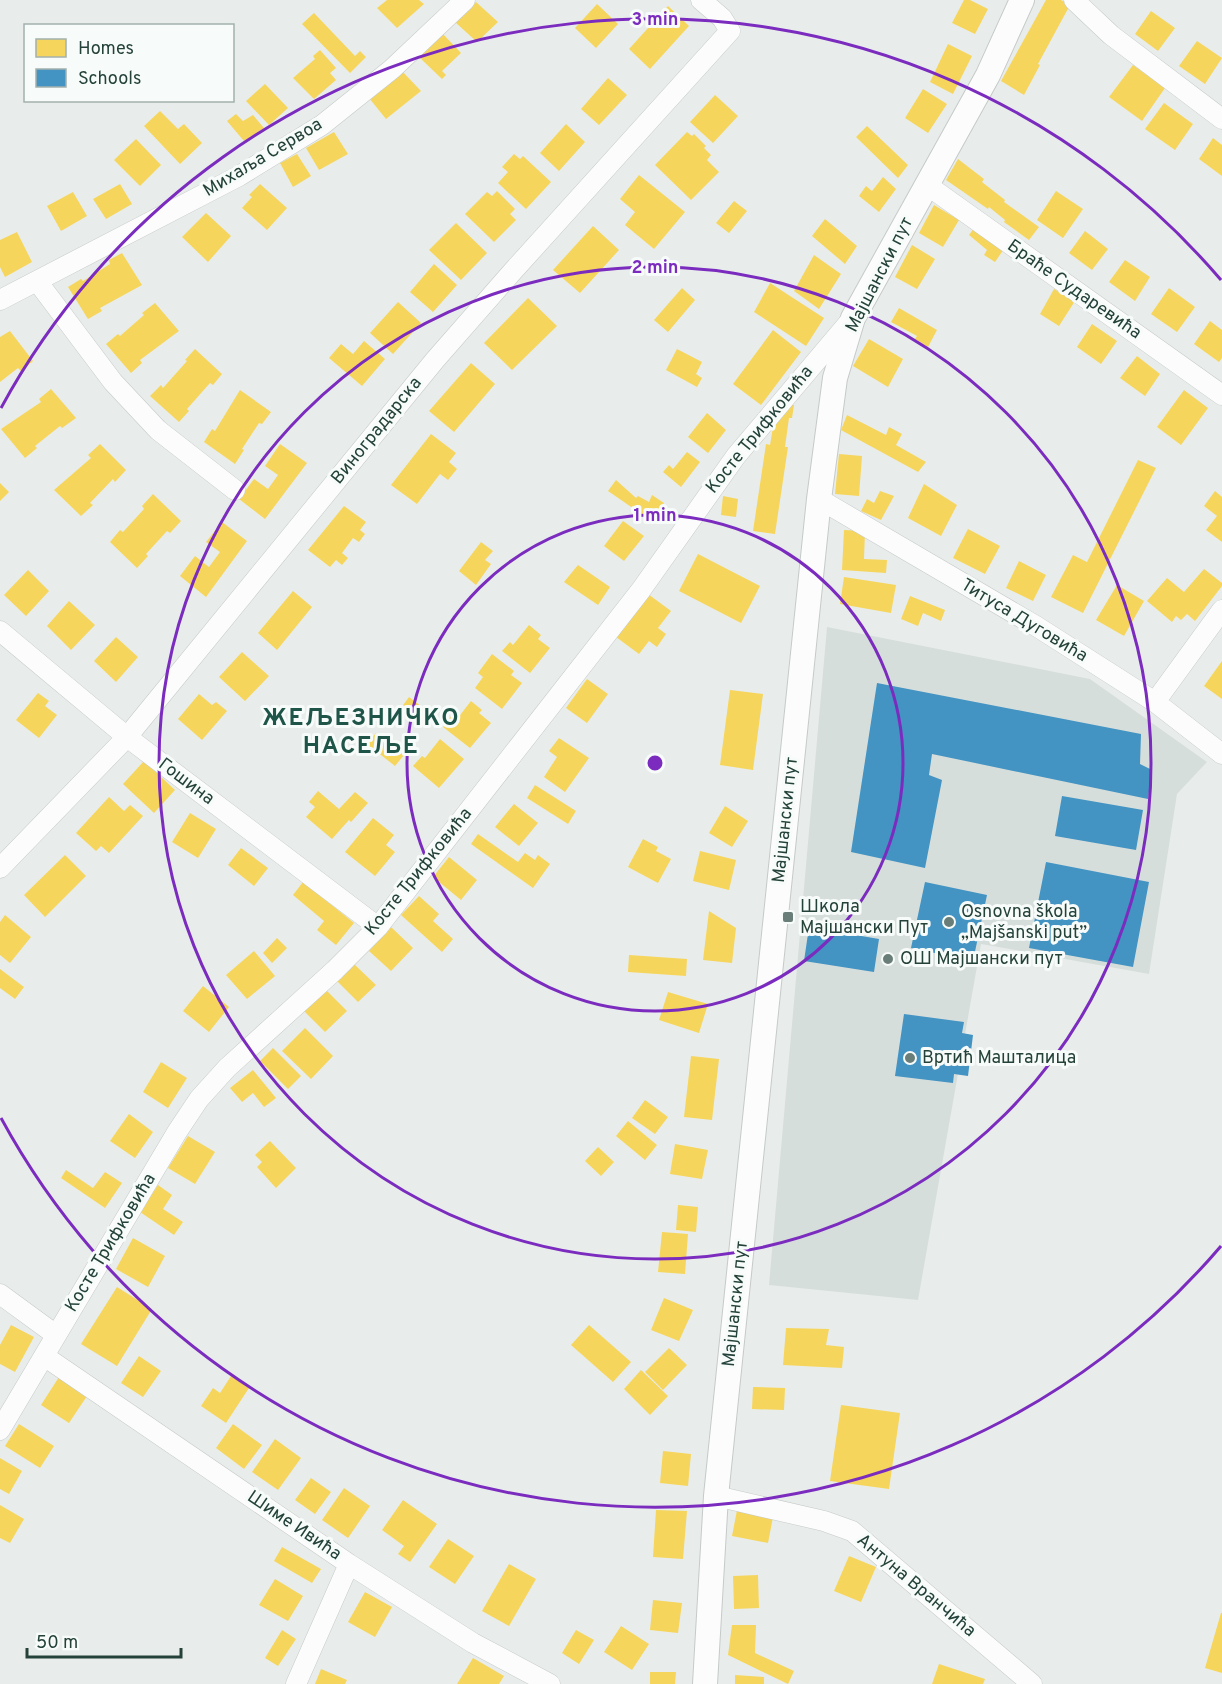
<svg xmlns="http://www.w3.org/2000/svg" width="1222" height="1684" viewBox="0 0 1222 1684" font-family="Overpass,sans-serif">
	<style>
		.built { fill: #d6dedb }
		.homes { fill: #f6d55c }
		.schools { fill: #4393c3 }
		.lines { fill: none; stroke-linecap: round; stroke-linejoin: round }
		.minor-casing { stroke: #c5cac8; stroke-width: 21 }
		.tertiary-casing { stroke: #c5cac8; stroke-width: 26 }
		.minor { stroke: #fcfcfc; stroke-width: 20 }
		.tertiary { stroke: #fcfcfc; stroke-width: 24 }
		.ring { fill: none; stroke: #7b2cbf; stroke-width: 3 }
		.poi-dot { fill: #697e78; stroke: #f7fbf9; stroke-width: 2 }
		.labels { text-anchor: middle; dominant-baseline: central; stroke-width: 6; stroke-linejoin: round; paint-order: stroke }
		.street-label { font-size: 18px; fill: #24423a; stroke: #f7fbf9 }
		.poi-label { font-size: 18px; fill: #24423a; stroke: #f7fbf9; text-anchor: start }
		.district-label { font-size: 24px; font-weight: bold; letter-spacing: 1.5px; fill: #1f5548; stroke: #f7fbf9 }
		.centre { fill: #7b2cbf; stroke: #f7fbf9; stroke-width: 3 }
		.ring-label { font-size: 18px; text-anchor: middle; font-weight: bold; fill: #7b2cbf; stroke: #f7fbf9; stroke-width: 6; stroke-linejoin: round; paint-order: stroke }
	</style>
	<rect width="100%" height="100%" fill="#e8edeb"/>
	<path class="built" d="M 827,627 L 1090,679 L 1207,762 L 1177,794 L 1149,974 L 981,944 L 918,1300 L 769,1285 Z"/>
	<path class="homes" d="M 387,0 L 419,0 L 424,4 L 397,28 L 377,8 Z
		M 964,0 L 970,0 L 988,9 L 975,34 L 952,23 Z
		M 1046,0 L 1061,0 L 1070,5 L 1038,64 L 1040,65 L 1024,95 L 1001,81 Z
		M 476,2 L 498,22 L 477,42 L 455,22 Z
		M 597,4 L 618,24 L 596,48 L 575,28 Z
		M 668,6 L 689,26 L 650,69 L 629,49 Z
		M 1151,11 L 1175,28 L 1158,51 L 1135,34 Z
		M 314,13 L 355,56 L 360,51 L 366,57 L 350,73 L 302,24 Z
		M 443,34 L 461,53 L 442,71 L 446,75 L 442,79 L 419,57 Z
		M 1197,41 L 1222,58 L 1205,84 L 1179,66 Z
		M 948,44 L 972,56 L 953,94 L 930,82 Z
		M 320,50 L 336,68 L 330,73 L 336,80 L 314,99 L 293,78 L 315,59 L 313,56 Z
		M 1133,65 L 1165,88 L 1142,121 L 1109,97 Z
		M 402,71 L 421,91 L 386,119 L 369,98 Z
		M 608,78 L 627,95 L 599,125 L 581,109 Z
		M 265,84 L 288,108 L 269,125 L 246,101 Z
		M 923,89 L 947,104 L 928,133 L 905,118 Z
		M 715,95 L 738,116 L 713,143 L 690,122 Z
		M 1164,103 L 1193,124 L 1175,150 L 1145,129 Z
		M 160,111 L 178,129 L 184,124 L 202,143 L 180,164 L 144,126 Z
		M 236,114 L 243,121 L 253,115 L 264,128 L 244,141 L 227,121 Z
		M 566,124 L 585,142 L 559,171 L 540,153 Z
		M 867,126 L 908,165 L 898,178 L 856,137 Z
		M 334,132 L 348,154 L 319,170 L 306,148 Z
		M 687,132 L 692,136 L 694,134 L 706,146 L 704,148 L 711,155 L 707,160 L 719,172 L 691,200 L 655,165 Z
		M 1213,138 L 1222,145 L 1222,176 L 1199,159 Z
		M 136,139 L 161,165 L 140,186 L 114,160 Z
		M 297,154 L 311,176 L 293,187 L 280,163 Z
		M 514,154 L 520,159 L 523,156 L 551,182 L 526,209 L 498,183 L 508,172 L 502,167 Z
		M 958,159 L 984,179 L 982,182 L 1005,200 L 1004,202 L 1039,227 L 1029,240 L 1004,222 L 1005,220 L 989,207 L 988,209 L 946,180 Z
		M 639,175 L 685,212 L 654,249 L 625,225 L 635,212 L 620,199 Z
		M 883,177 L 896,189 L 879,212 L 859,196 L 866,186 L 872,191 Z
		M 120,184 L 132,204 L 106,219 L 93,199 Z
		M 260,184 L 287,208 L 267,230 L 242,208 L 252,197 L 249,195 Z
		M 497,191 L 515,209 L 510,214 L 516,220 L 494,242 L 465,214 L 487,192 L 492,196 Z
		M 1056,191 L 1083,209 L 1063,238 L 1037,220 Z
		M 73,192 L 87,216 L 61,231 L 47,206 Z
		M 734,201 L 747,211 L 729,233 L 716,223 Z
		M 934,205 L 959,220 L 943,247 L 919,233 Z
		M 206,213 L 231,236 L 208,262 L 182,237 Z
		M 825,219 L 857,246 L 845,264 L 812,236 Z
		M 456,223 L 487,253 L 461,280 L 429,250 Z
		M 977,224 L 1006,246 L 995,262 L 984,255 L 987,250 L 969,235 Z
		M 593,226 L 619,250 L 580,293 L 553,270 Z
		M 1085,231 L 1108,249 L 1092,270 L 1069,253 Z
		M 17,232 L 32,262 L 5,277 L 0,267 L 0,240 Z
		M 912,245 L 935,259 L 917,289 L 895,277 Z
		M 122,253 L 142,285 L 100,308 L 102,311 L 88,319 L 68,287 L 81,279 L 83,281 L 110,264 L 109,260 Z
		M 814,255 L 841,274 L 819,309 L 794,291 Z
		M 1125,260 L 1150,277 L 1135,301 L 1109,282 Z
		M 434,264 L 457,285 L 433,312 L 410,292 Z
		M 770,283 L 824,318 L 806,346 L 754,312 Z
		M 682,288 L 695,300 L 668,332 L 654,320 Z
		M 1169,288 L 1195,307 L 1177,332 L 1151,314 Z
		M 1054,289 L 1075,301 L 1059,326 L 1040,314 Z
		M 528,298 L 557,326 L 512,370 L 484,343 Z
		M 398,302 L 421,323 L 393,354 L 370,333 Z
		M 155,303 L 179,331 L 140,360 L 142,363 L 131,373 L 106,344 L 118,334 L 120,336 L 144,315 L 142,313 Z
		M 899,308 L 937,330 L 928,347 L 915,339 L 917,336 L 891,322 Z
		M 1210,321 L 1222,330 L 1222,358 L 1219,362 L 1194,344 Z
		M 1092,324 L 1117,341 L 1101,364 L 1077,347 Z
		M 773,330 L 801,352 L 761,405 L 733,384 Z
		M 10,331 L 33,361 L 21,371 L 18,368 L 0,382 L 0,337 Z
		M 869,339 L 903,359 L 888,387 L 853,366 Z
		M 364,341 L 385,359 L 362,386 L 329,358 L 341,344 L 353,354 Z
		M 195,349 L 222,374 L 213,385 L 210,383 L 187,409 L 189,411 L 179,422 L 150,396 L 161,385 L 163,388 L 187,361 L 185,360 Z
		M 677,349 L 702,362 L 696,374 L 702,378 L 697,387 L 666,370 Z
		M 1137,356 L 1160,374 L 1145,396 L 1120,378 Z
		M 471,363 L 495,384 L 454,432 L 429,411 Z
		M 51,389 L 76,418 L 62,428 L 60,426 L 35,446 L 37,448 L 25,458 L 1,429 L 41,402 L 39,399 Z
		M 240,390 L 271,412 L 262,424 L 259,423 L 242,449 L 244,450 L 235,464 L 204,442 L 212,429 L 215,431 Z
		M 1184,390 L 1208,408 L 1181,445 L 1157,427 Z
		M 785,404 L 794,405 L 792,418 L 789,418 L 785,447 L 788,447 L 775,534 L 753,531 L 766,444 L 770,445 L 775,415 L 783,416 Z
		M 707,413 L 726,430 L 708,453 L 688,437 Z
		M 847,415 L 886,435 L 889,427 L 902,434 L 896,445 L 926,462 L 918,472 L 841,430 Z
		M 431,434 L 456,453 L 449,462 L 457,469 L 448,480 L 440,474 L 417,504 L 391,485 Z
		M 100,444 L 126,470 L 115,482 L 113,479 L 90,503 L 93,505 L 81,516 L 54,490 L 91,458 L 88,455 Z
		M 280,444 L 307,463 L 265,519 L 239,499 L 254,479 L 268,489 L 278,475 L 265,466 Z
		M 687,452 L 700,462 L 681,487 L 663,472 L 669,465 L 673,469 Z
		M 839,454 L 862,456 L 859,496 L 835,494 Z
		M 1138,460 L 1156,468 L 1083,613 L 1051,597 L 1073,555 L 1087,562 Z
		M 616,480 L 636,498 L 638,496 L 649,502 L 652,495 L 664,503 L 653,522 L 608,491 Z
		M 0,483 L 9,492 L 0,501 Z
		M 924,484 L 957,505 L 941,536 L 908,518 Z
		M 880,491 L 894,496 L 881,520 L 861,511 L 867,499 L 874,503 Z
		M 1215,491 L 1222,497 L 1222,542 L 1206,530 L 1217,516 L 1204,506 Z
		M 153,494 L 181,521 L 170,533 L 167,531 L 146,554 L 148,556 L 137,568 L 110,542 L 120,530 L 123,532 L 144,509 L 142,506 Z
		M 723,496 L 738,499 L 736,517 L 721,515 Z
		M 344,506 L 366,522 L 360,530 L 365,534 L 359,542 L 353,538 L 342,553 L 348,558 L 342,565 L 336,560 L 330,567 L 308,550 Z
		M 623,521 L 644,536 L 624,561 L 604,546 Z
		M 222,522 L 247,541 L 206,597 L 180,576 L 195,556 L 209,567 L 220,552 L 206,542 Z
		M 968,529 L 1000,546 L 985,574 L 953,558 Z
		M 844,530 L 865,531 L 864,559 L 887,560 L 886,573 L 842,570 Z
		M 481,542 L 493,551 L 485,560 L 491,564 L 476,585 L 459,571 Z
		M 698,554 L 760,586 L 741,623 L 679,591 Z
		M 1019,561 L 1046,575 L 1033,601 L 1006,588 Z
		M 578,565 L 610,587 L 598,605 L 564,582 Z
		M 1204,569 L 1222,583 L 1222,586 L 1195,621 L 1187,614 L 1181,620 L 1176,616 L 1172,622 L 1147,601 L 1167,578 L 1184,592 Z
		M 28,570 L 49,591 L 26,616 L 4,595 Z
		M 844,577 L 896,585 L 891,613 L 840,604 Z
		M 1117,585 L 1144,601 L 1124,636 L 1096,620 Z
		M 293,591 L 312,607 L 277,650 L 258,633 Z
		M 648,594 L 671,611 L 658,628 L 666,634 L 657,647 L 649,641 L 639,654 L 616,637 Z
		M 910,596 L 945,610 L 941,621 L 923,613 L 918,626 L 901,619 Z
		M 69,601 L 95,625 L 71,650 L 47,626 Z
		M 529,625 L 541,635 L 538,639 L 550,648 L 530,673 L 502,651 L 510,642 L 513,645 Z
		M 116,637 L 138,657 L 116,682 L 94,661 Z
		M 242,652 L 269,676 L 245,701 L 219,677 Z
		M 492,654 L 514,671 L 511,675 L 522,683 L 502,709 L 475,688 L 483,677 L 478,673 Z
		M 1222,661 L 1222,699 L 1204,686 Z
		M 587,679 L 608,694 L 587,723 L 566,708 Z
		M 730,690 L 763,694 L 753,770 L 720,765 Z
		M 38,693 L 49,701 L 45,706 L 57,715 L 39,738 L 16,720 Z
		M 199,694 L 212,705 L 216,702 L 227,711 L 202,740 L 178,719 Z
		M 409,697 L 435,717 L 426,728 L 401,708 Z
		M 471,701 L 482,710 L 479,713 L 491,723 L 470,748 L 443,727 L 452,715 L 457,719 Z
		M 376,733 L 404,755 L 395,766 L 367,744 Z
		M 559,738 L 589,758 L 565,792 L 544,777 L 557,757 L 549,751 Z
		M 440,739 L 464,759 L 439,788 L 413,766 L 422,756 L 425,758 Z
		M 144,761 L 175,790 L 154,813 L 123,784 Z
		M 535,785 L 576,811 L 568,824 L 527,798 Z
		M 318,791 L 339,809 L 355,792 L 368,803 L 351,822 L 349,820 L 332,839 L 306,817 L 315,807 L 309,802 Z
		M 109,797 L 124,811 L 130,805 L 143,816 L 109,853 L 101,846 L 96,851 L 76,833 Z
		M 514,804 L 538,823 L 519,846 L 495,827 Z
		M 725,806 L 748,821 L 732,847 L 709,833 Z
		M 190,813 L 216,829 L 198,858 L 172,842 Z
		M 373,818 L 394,835 L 386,845 L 395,852 L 375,876 L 345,852 Z
		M 478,834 L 518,862 L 525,853 L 535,860 L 538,855 L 550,864 L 533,888 L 471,844 Z
		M 643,839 L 658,847 L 656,851 L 671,859 L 658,883 L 628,867 Z
		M 241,848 L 268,868 L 254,886 L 228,865 Z
		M 700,851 L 736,860 L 729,890 L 693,881 Z
		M 65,855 L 86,876 L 45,917 L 24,895 Z
		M 449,857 L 477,880 L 461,900 L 433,877 Z
		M 303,882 L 354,923 L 336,945 L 317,930 L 324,921 L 293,895 Z
		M 419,896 L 439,914 L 433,921 L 453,939 L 442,952 L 401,915 Z
		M 709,911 L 736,928 L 732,963 L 703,960 Z
		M 5,915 L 31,937 L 10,963 L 0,955 L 0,922 Z
		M 391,927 L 413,948 L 391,971 L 369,951 Z
		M 277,938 L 287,948 L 272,963 L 263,953 Z
		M 254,951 L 275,976 L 247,999 L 226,975 Z
		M 629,955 L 687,959 L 686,976 L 628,972 Z
		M 354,964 L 376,985 L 358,1002 L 337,981 Z
		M 0,969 L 24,987 L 15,999 L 0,988 Z
		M 203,986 L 229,1007 L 209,1032 L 183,1011 Z
		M 326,990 L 347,1011 L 325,1032 L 304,1011 Z
		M 668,992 L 708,1004 L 699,1033 L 659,1020 Z
		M 305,1028 L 333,1056 L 311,1079 L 282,1051 Z
		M 273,1048 L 301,1076 L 288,1089 L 260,1061 Z
		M 691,1056 L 719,1059 L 712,1120 L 684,1117 Z
		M 161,1062 L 187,1078 L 168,1108 L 143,1092 Z
		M 253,1070 L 276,1098 L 264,1107 L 253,1093 L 242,1102 L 230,1088 Z
		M 645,1100 L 668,1117 L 655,1134 L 632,1118 Z
		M 129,1114 L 153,1132 L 135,1158 L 110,1141 Z
		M 628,1121 L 657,1145 L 645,1160 L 616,1136 Z
		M 188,1136 L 215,1152 L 195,1184 L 168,1168 Z
		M 270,1141 L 296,1168 L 276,1188 L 257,1167 L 262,1162 L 255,1155 Z
		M 675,1144 L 708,1150 L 702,1179 L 670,1174 Z
		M 598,1147 L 614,1162 L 601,1176 L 585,1161 Z
		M 66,1170 L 93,1188 L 105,1172 L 122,1183 L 105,1208 L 61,1178 Z
		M 158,1185 L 172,1195 L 163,1209 L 183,1222 L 174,1235 L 140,1212 Z
		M 678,1205 L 698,1207 L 696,1232 L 676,1230 Z
		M 662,1232 L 688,1234 L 685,1274 L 658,1272 Z
		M 133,1238 L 165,1256 L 148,1287 L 116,1269 Z
		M 117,1287 L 152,1309 L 117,1366 L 81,1344 Z
		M 664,1298 L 693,1310 L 679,1341 L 651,1330 Z
		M 11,1325 L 34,1337 L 15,1372 L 0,1364 L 0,1345 Z
		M 589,1325 L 631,1362 L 613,1382 L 571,1345 Z
		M 786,1328 L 829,1329 L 826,1345 L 844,1347 L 842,1368 L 783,1365 Z
		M 669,1348 L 687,1365 L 663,1390 L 645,1372 Z
		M 139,1356 L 161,1371 L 143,1397 L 121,1383 Z
		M 641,1370 L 668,1396 L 650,1415 L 624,1389 Z
		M 231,1376 L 249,1388 L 226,1423 L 201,1406 L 213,1388 L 220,1393 Z
		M 59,1377 L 87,1396 L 69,1423 L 41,1405 Z
		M 753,1387 L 785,1388 L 784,1410 L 752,1409 Z
		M 841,1405 L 900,1413 L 889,1489 L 830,1481 Z
		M 19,1424 L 54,1446 L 40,1468 L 5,1446 Z
		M 233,1424 L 262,1445 L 244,1469 L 216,1448 Z
		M 275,1439 L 301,1458 L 278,1490 L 252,1472 Z
		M 663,1451 L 691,1454 L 688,1486 L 660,1483 Z
		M 0,1458 L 22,1471 L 9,1494 L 0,1489 Z
		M 311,1478 L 331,1492 L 315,1514 L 295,1500 Z
		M 344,1488 L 370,1506 L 348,1538 L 322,1520 Z
		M 403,1500 L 437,1524 L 410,1562 L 398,1554 L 404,1546 L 382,1530 Z
		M 0,1505 L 24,1519 L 10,1543 L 0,1538 Z
		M 738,1505 L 774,1512 L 768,1543 L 732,1536 Z
		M 656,1510 L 687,1511 L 683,1559 L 653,1557 Z
		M 448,1539 L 474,1556 L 455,1584 L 429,1567 Z
		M 282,1547 L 321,1569 L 312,1583 L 274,1561 Z
		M 849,1556 L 876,1567 L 861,1602 L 834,1591 Z
		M 509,1564 L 536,1579 L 509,1626 L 482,1611 Z
		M 758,1575 L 759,1608 L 734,1609 L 733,1576 Z
		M 275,1579 L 303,1596 L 288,1621 L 259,1605 Z
		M 365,1592 L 392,1607 L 375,1637 L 348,1622 Z
		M 653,1600 L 682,1603 L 678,1633 L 650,1630 Z
		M 1221,1613 L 1222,1613 L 1222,1673 L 1205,1668 Z
		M 732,1625 L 756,1625 L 755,1653 L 794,1671 L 788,1684 L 728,1655 Z
		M 621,1626 L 649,1644 L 632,1670 L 604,1652 Z
		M 282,1630 L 296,1639 L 278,1666 L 265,1658 Z
		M 576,1630 L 594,1640 L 579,1664 L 562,1653 Z
		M 473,1658 L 504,1676 L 499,1684 L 457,1684 Z
		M 939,1664 L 985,1679 L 983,1684 L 932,1684 Z
		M 321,1669 L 347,1680 L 345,1684 L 315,1684 Z
		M 650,1672 L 676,1672 L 675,1684 L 650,1684 Z
		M 735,1675 L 764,1677 L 764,1684 L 735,1684 Z"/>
	<path class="schools" d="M 877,683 L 1141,734 L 1140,764 L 1152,770 L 1148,799 L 932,754 L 929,775 L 942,780 L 925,868 L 851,852 Z
		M 1062,796 L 1143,810 L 1136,850 L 1055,836 Z
		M 1046,862 L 1149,882 L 1133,967 L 1029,948 Z
		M 925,882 L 987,895 L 973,961 L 911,948 Z
		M 809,927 L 879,939 L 874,972 L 804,961 Z
		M 904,1014 L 964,1022 L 962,1033 L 973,1035 L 968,1076 L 954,1074 L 953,1083 L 895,1076 Z"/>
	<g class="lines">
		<g class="minor-casing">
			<path id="minor" d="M 1074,0 L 1111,35 L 1222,119
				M 927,185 L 1222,395
				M 37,281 L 113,382 L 158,430 L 235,490
				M 0,300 L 239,176 L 322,125 L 392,69 L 465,0
				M 819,499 L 1036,626 L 1155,702 L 1222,754
				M 0,631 L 127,737 L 378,927
				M 1155,702 L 1222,610
				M 0,868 L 127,737 L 435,360 L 513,271 L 730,31 L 722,18 L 701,0
				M 0,1294 L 56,1335
				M 44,1356 L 349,1564 L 473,1643 L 550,1684
				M 0,1430 L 177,1132 L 199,1099 L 227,1068 L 335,970 L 378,927 L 641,590 L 736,456 L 851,320
				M 716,1496 L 824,1521 L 852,1531 L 1032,1684
				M 296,1684 L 349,1564"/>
		</g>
		<g class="tertiary-casing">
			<path id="tertiary" d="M 705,1684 L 716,1496 L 819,499 L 835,378 L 853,318 L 988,75 L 1022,0"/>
		</g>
		<use href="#minor" class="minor"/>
		<use href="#tertiary" class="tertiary"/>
	</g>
	<g class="ring">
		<circle cx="655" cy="763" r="248"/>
		<circle cx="655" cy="763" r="496"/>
		<path d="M1221 1246A744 744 0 0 1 1 1118M1 408A744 744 0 0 1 1221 280"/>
	</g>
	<g class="poi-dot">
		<rect x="782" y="911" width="12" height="12" rx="3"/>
		<circle cx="949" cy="922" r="6"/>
		<circle cx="888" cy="959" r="6"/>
		<circle cx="910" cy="1058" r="6"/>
	</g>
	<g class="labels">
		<g class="street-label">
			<text transform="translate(263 158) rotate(-31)">Михаља Сервоа</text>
			<text transform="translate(880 275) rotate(-63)">Мајшански пут</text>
			<text transform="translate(1074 290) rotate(35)">Браће Сударевића</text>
			<text transform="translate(760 430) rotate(-51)">Косте Трифковића</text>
			<text transform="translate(377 431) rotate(-51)">Виноградарска</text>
			<text transform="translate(1024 621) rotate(31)">Титуса Дуговића</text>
			<text transform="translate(186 782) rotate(37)">Гошина</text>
			<text transform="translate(786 820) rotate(-84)">Мајшански пут</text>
			<text transform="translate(419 872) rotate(-51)">Косте Трифковића</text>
			<text transform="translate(111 1243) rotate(-59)">Косте Трифковића</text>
			<text transform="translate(736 1304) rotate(-84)">Мајшански пут</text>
			<text transform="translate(294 1526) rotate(34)">Шиме Ивића</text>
			<text transform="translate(916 1586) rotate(40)">Антуна Вранчића</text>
		</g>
		<g class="poi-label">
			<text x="800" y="907">Школа<tspan x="800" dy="21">Мајшански Пут</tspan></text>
			<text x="961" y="912">Osnovna škola<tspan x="961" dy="21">„Majšanski put”</tspan></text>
			<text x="900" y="959">ОШ Мајшански пут</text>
			<text x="922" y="1058">Вртић Машталица</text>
		</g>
		<g class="district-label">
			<text x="361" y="719">ЖЕЉЕЗНИЧКО<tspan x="361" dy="28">НАСЕЉЕ</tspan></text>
		</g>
	</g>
	<circle cx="655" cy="763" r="9" class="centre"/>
	<g class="ring-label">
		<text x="655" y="25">3 min</text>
		<text x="655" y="273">2 min</text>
		<text x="655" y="521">1 min</text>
	</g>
	<rect x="24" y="24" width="210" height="78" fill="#f7fbf9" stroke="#a3b1ad" stroke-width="1.5"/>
	<rect x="36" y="39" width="30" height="18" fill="#f6d55c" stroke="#a3b1ad" stroke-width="1.5"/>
	<text x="78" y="54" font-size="18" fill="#24423a">Homes</text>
	<rect x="36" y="69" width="30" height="18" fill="#4393c3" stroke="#a3b1ad" stroke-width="1.5"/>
	<text x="78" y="84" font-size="18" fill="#24423a">Schools</text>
	<path d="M27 1648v9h154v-9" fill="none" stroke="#24423a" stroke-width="3"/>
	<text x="36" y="1648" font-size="18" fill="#24423a" stroke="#f7fbf9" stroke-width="4.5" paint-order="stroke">50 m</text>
</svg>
